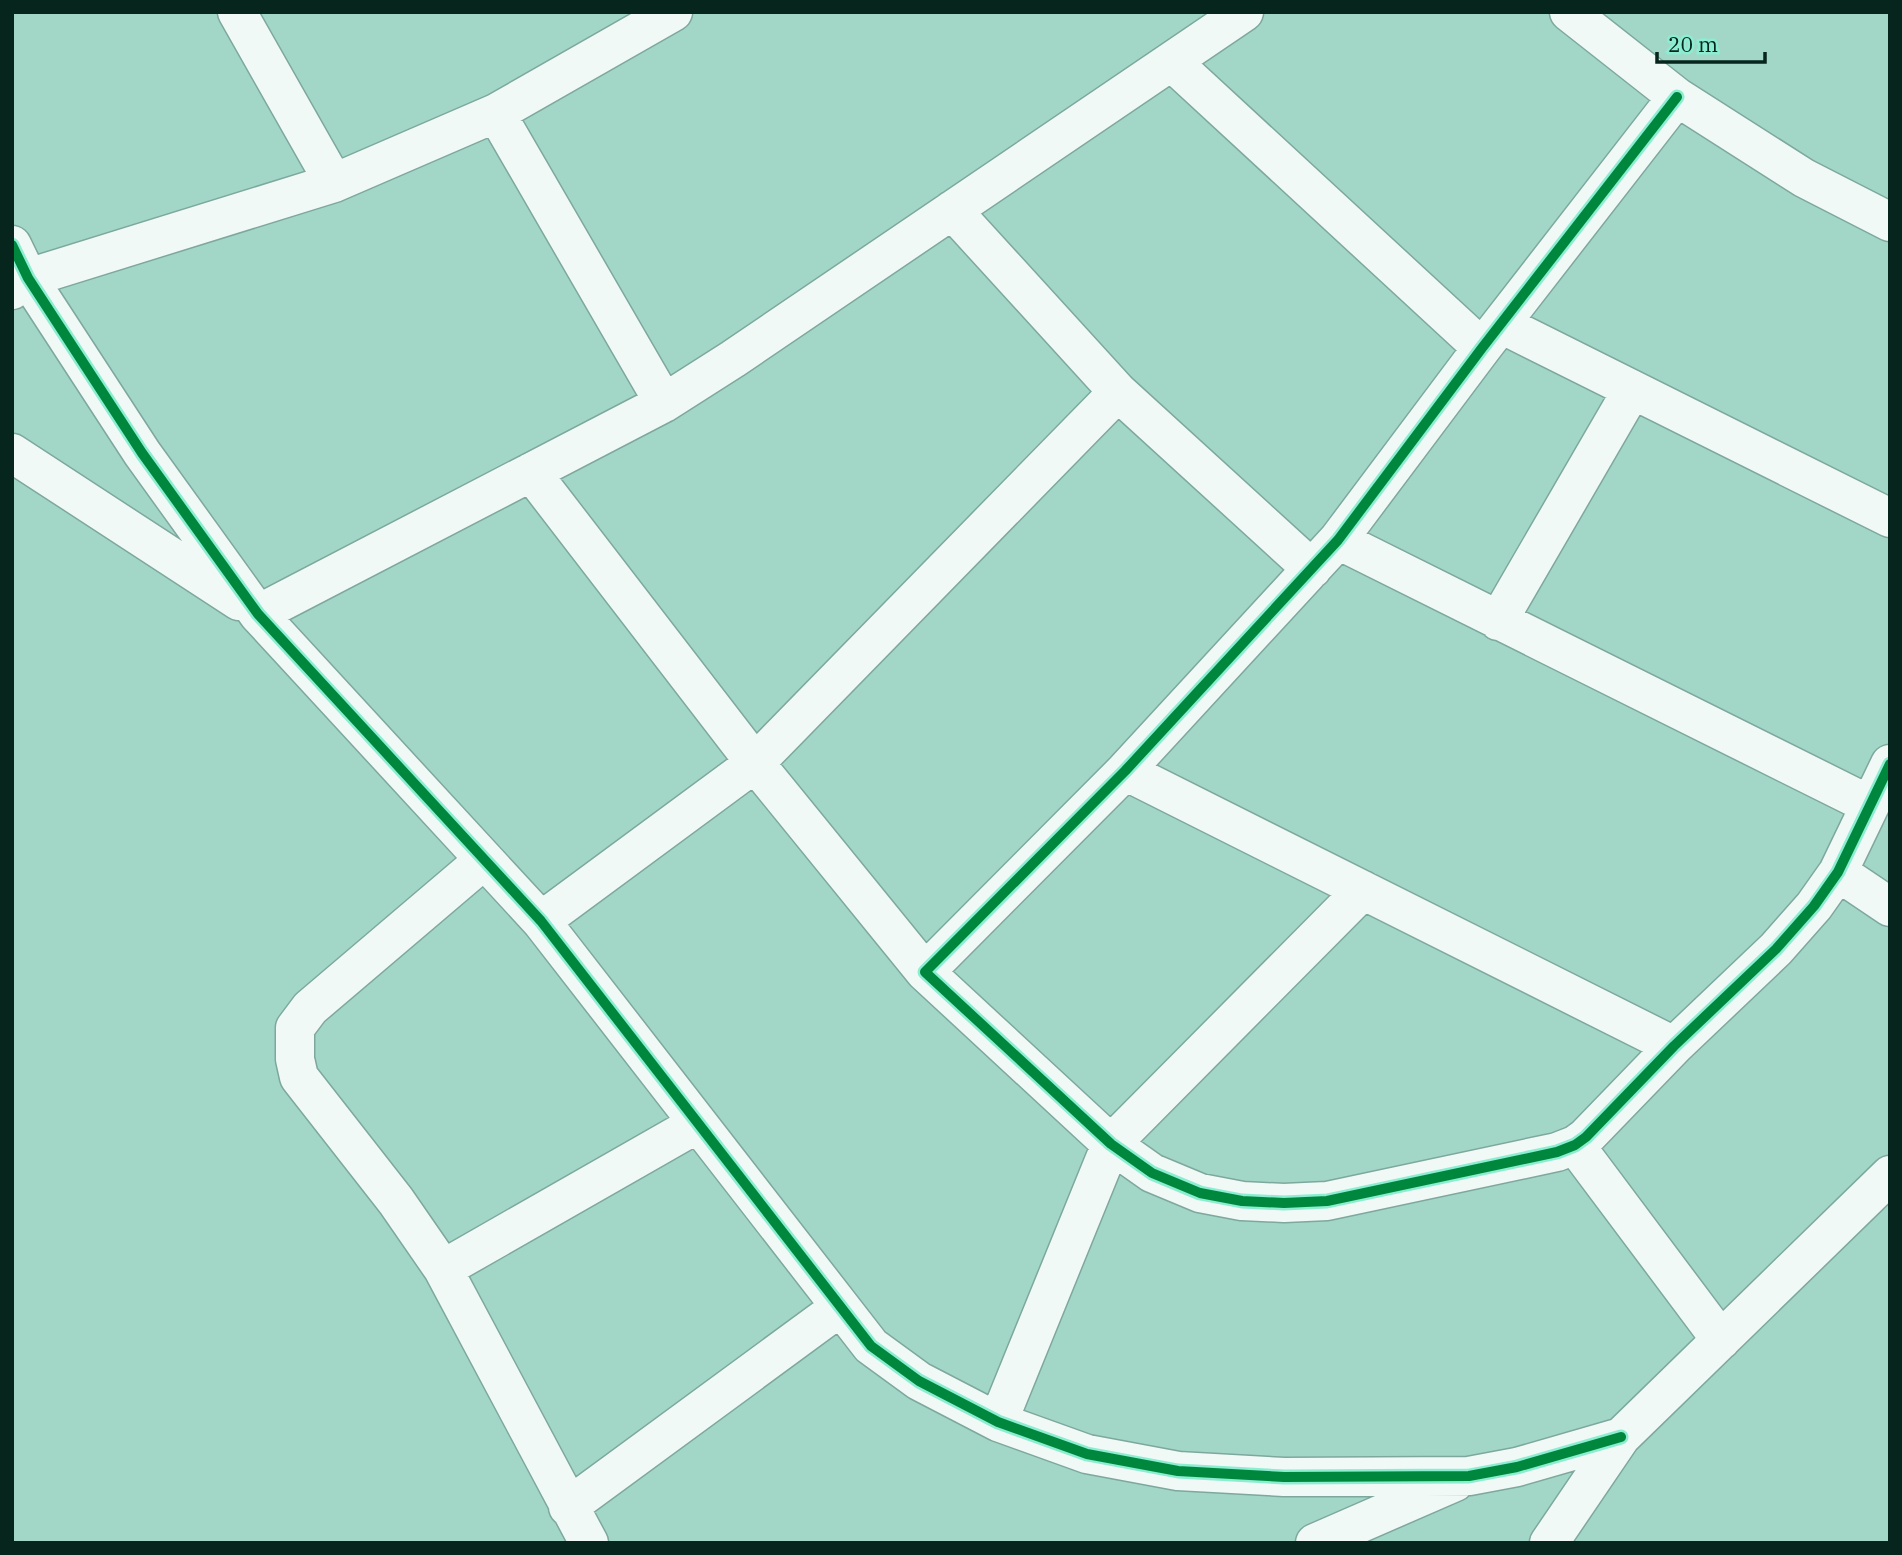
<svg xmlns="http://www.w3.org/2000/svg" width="1902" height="1555" viewBox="0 0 1902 1555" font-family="'IBM Plex Serif',serif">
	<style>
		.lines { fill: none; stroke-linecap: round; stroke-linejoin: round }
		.street-casing { stroke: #7ea89d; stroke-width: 41 }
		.street { stroke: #f1f9f7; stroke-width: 38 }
		.cycleway-casing { stroke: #8cedd1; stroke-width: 15 }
		.cycleway { stroke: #00873e; stroke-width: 10 }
	</style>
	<rect width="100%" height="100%" fill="#a2d7c8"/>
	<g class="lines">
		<g class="street-casing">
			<path id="street" d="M 237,12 L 334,183
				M 1569,12 L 1677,97 L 1804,178 L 1890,222
				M 1172,62 L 1482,348
				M 1677,97 L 1482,348 L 1338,540 L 1125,771 L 925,972 L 1111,1144 L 1152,1173 L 1200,1193 L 1242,1201 L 1284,1203 L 1327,1201 L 1557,1152 L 1575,1145 L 1586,1137 L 1674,1046 L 1776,949 L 1814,906 L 1838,872 L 1890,764
				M 496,113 L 664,403
				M 952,210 L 1118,392 L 1312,569
				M 12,245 L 28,278 L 142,453 L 258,614 L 541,921 L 871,1346 L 919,1381 L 998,1422 L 1087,1454 L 1178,1471 L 1284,1477 L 1469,1476 L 1517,1467 L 1621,1437
				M 12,290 L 28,278 L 334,183 L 496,113 L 673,12
				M 1501,324 L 1890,518
				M 12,453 L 239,601
				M 531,472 L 755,763 L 925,972
				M 1338,540 L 1870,805
				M 258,614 L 664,403 L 733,359 L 1244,12
				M 1498,621 L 1632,390
				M 1125,771 L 1674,1046
				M 484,860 L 310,1008 L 295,1028 L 295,1059 L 299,1077 L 396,1201 L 443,1269 L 589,1543
				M 1838,872 L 1890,907
				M 541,921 L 755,763 L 1118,392
				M 1575,1145 L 1721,1340
				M 443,1269 L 697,1124
				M 998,1422 L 1111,1144 L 1363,890
				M 568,1507 L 839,1308
				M 1315,1543 L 1455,1482
				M 1549,1543 L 1621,1437 L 1890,1175"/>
		</g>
		<use href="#street" class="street"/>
		<g class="cycleway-casing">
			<path id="cycleway" d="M 1677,97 L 1482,348 L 1338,540 L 1125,771 L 925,972 L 1111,1144 L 1152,1173 L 1200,1193 L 1242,1201 L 1284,1203 L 1327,1201 L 1557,1152 L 1575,1145 L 1586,1137 L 1674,1046 L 1776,949 L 1814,906 L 1838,872 L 1890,764
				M 12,245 L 28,278 L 142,453 L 258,614 L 541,921 L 871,1346 L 919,1381 L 998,1422 L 1087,1454 L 1178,1471 L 1284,1477 L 1469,1476 L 1517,1467 L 1621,1437"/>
		</g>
		<use href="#cycleway" class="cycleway"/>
	</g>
	<rect width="1902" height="1555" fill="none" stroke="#05251d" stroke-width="28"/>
	<path d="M1657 52v10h108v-10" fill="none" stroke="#05251d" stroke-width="3.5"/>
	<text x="1668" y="52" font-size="21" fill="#05251d" stroke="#8cedd1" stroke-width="5" paint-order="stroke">20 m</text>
</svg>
